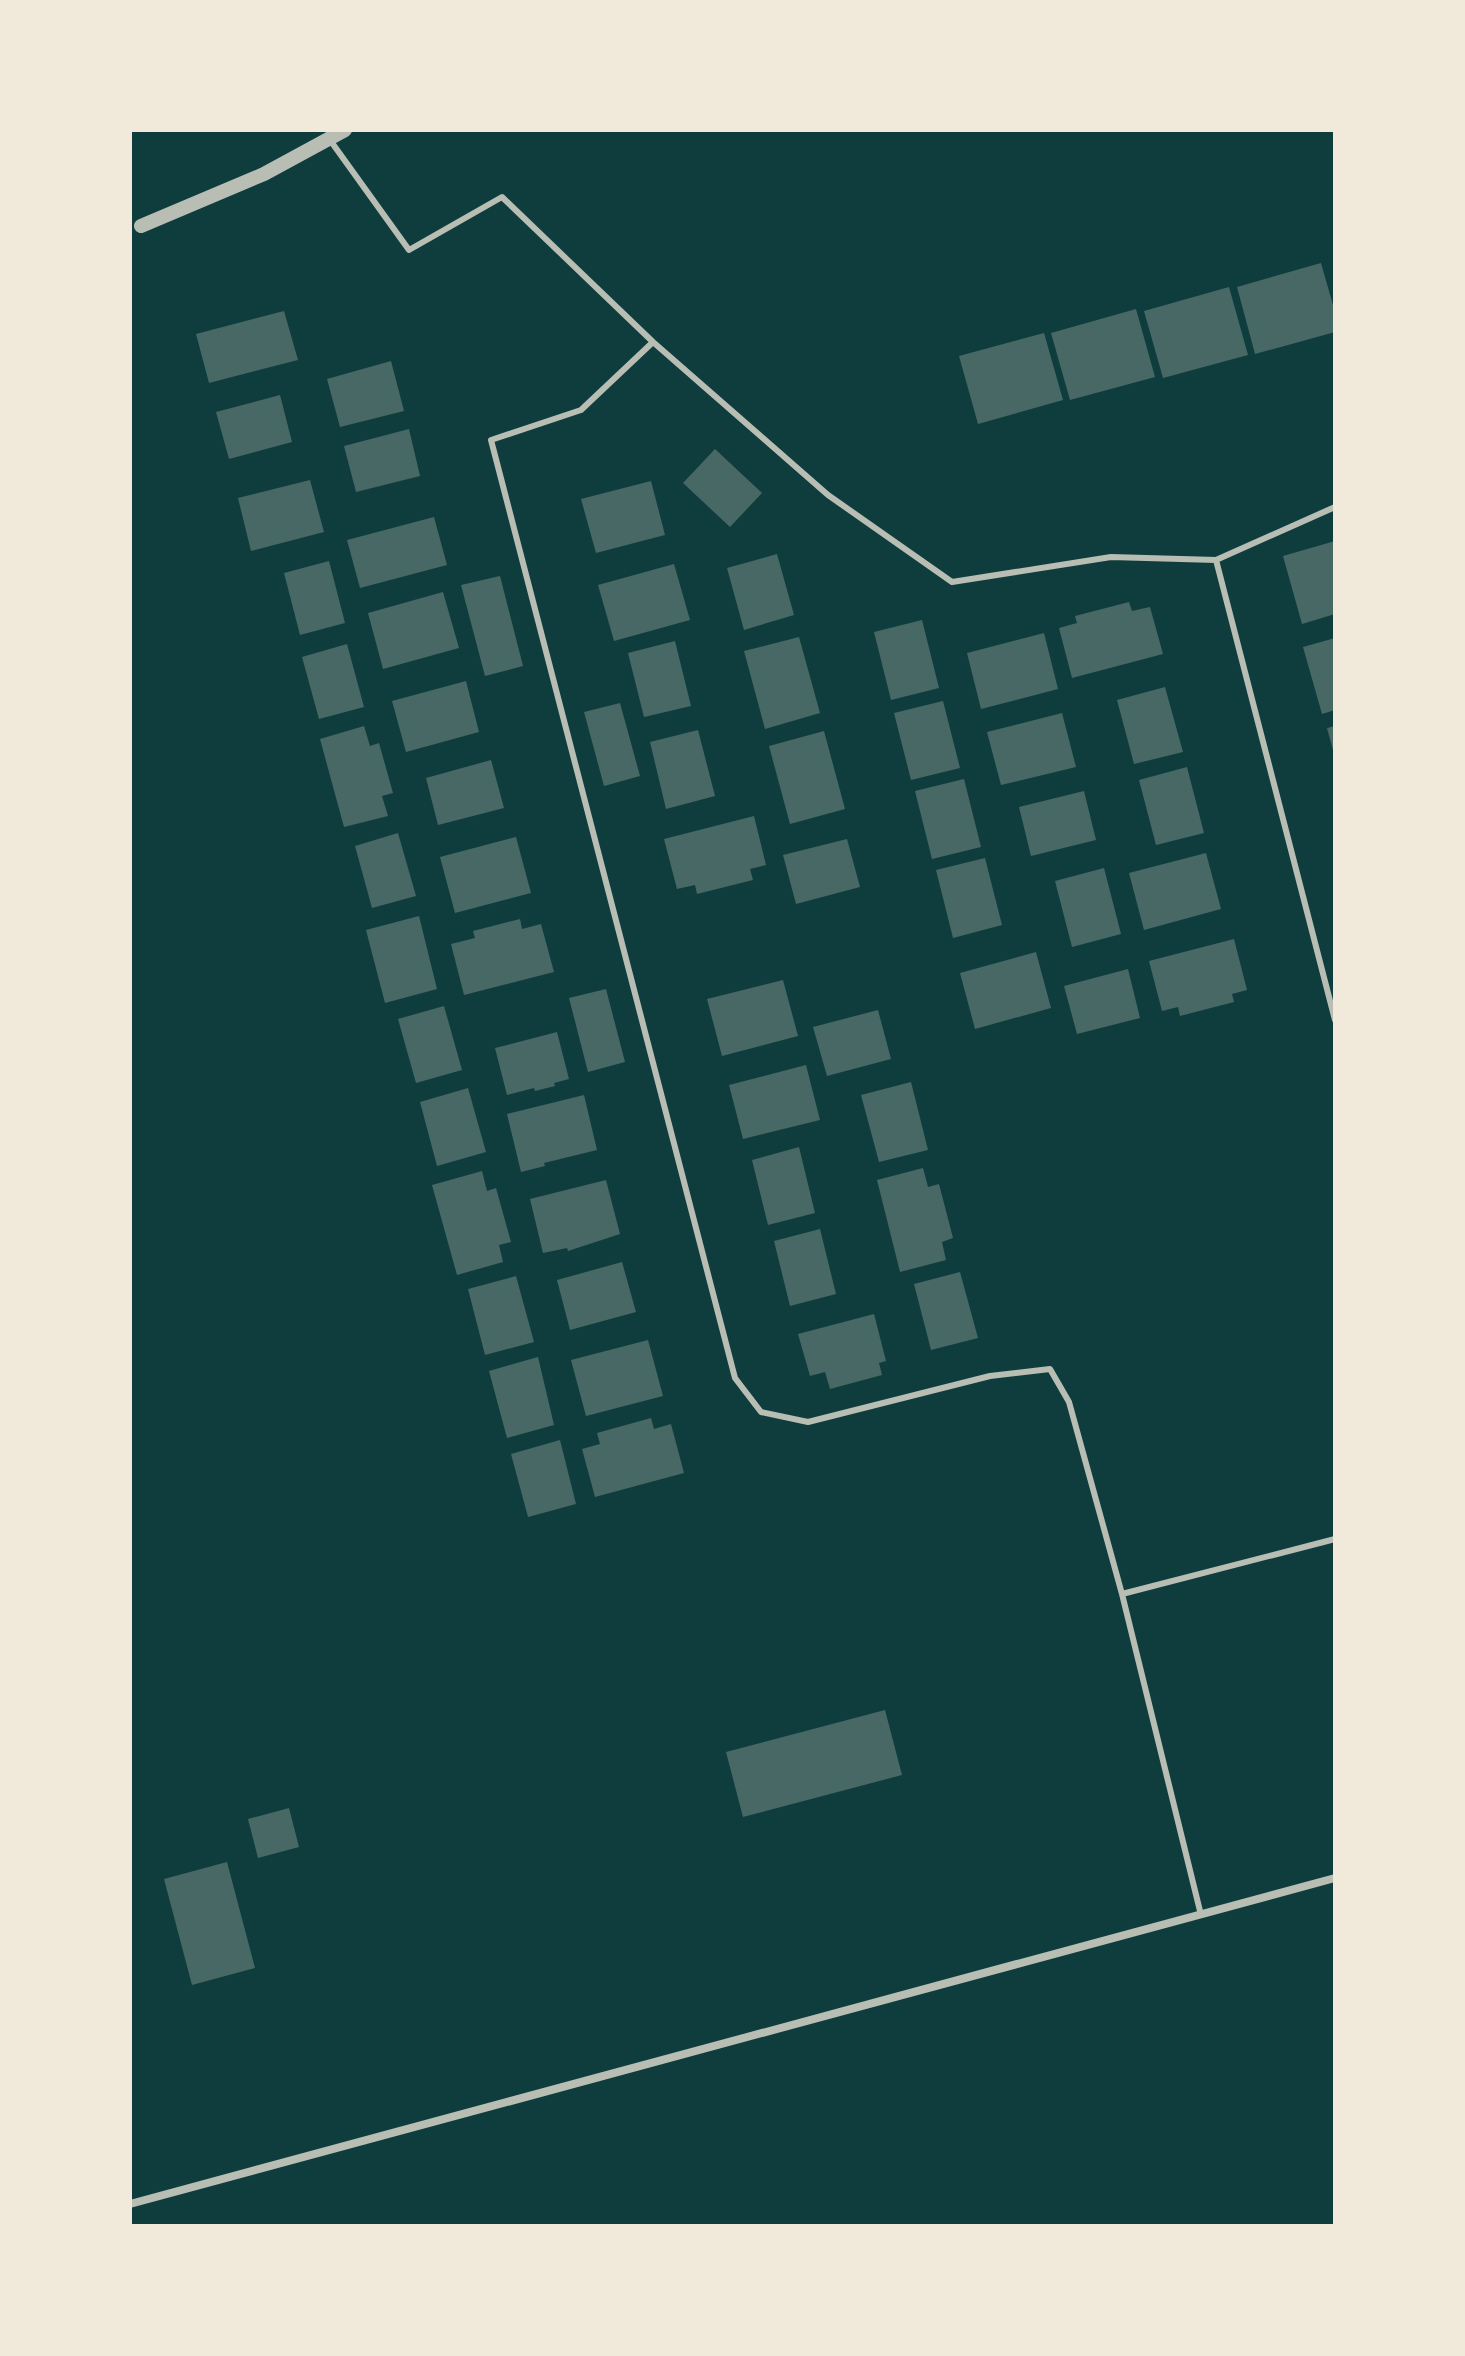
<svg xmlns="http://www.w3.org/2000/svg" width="1465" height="2356" viewBox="0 0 1465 2356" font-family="'Nunito Sans',sans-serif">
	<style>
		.building { fill: #486865 }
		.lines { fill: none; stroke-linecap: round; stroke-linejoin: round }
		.service { stroke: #b8beb3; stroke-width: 6 }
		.minor { stroke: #b8beb3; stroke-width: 8 }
		.tertiary { stroke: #b8beb3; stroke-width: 14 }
	</style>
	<rect width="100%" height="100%" fill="#0f3d3e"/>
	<path class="building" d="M 1321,263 L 1335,312 L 1335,332 L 1255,354 L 1237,287 Z
		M 1229,287 L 1248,355 L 1163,378 L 1144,311 Z
		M 1136,309 L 1155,377 L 1070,400 L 1051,333 Z
		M 284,311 L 298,360 L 209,383 L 196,334 Z
		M 1044,333 L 1063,400 L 978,424 L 959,356 Z
		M 391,361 L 404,411 L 340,427 L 327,379 Z
		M 280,395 L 292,442 L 229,459 L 216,412 Z
		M 409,429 L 420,476 L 356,492 L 344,446 Z
		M 715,449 L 762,493 L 730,527 L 683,483 Z
		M 310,480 L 324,532 L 251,551 L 238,498 Z
		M 651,481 L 665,535 L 596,553 L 581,499 Z
		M 434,517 L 447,565 L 360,588 L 347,540 Z
		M 1335,541 L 1335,614 L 1302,624 L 1283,556 Z
		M 777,554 L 794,615 L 744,630 L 727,568 Z
		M 329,561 L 345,623 L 300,635 L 284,573 Z
		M 674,564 L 690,620 L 614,641 L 598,585 Z
		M 500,576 L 523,666 L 485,676 L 461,585 Z
		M 443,592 L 459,648 L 383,669 L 368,613 Z
		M 1129,602 L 1132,611 L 1150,607 L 1163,654 L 1072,678 L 1059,628 L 1077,623 L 1075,616 Z
		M 922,620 L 939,688 L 891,700 L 874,632 Z
		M 1044,633 L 1058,689 L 981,709 L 967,653 Z
		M 799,637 L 820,713 L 765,729 L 744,651 Z
		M 1335,638 L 1335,710 L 1322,714 L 1303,647 Z
		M 675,641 L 691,706 L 644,717 L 628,653 Z
		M 347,644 L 364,707 L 319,719 L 302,657 Z
		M 466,681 L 479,732 L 406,752 L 392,701 Z
		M 1165,687 L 1183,752 L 1134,764 L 1117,700 Z
		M 943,701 L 960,768 L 911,780 L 894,713 Z
		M 620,703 L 640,776 L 604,786 L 584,712 Z
		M 1062,713 L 1076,767 L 1001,785 L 987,732 Z
		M 364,726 L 370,746 L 379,743 L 393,793 L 382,796 L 388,816 L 344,827 L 320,739 Z
		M 1335,726 L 1335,754 L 1334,754 L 1327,728 Z
		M 698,730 L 715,796 L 666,809 L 650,742 Z
		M 824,731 L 845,809 L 790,824 L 769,746 Z
		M 491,760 L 504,808 L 438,825 L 426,778 Z
		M 1187,767 L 1204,833 L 1156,845 L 1139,780 Z
		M 964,779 L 981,847 L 932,859 L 915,791 Z
		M 1084,791 L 1096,840 L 1031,856 L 1019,807 Z
		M 754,816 L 766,865 L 750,869 L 753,880 L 697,894 L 695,885 L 677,889 L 664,839 Z
		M 398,833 L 416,896 L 372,908 L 355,846 Z
		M 516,837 L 531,893 L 455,913 L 440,857 Z
		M 847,839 L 860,887 L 796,904 L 783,855 Z
		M 1206,853 L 1221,909 L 1144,930 L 1129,873 Z
		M 985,858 L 1002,925 L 953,938 L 936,870 Z
		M 1104,868 L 1121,934 L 1072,947 L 1055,881 Z
		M 419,916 L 437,989 L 385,1003 L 366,930 Z
		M 520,919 L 522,929 L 541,924 L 554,972 L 464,995 L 451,944 L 475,938 L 473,931 Z
		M 1234,939 L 1247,990 L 1232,994 L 1234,1002 L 1180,1016 L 1178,1007 L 1162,1011 L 1149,961 Z
		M 1036,952 L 1051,1008 L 975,1029 L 960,973 Z
		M 1128,969 L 1140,1018 L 1077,1034 L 1064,986 Z
		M 783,980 L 798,1036 L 722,1056 L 707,999 Z
		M 606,989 L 625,1062 L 588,1072 L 569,998 Z
		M 444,1006 L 462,1070 L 416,1083 L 398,1019 Z
		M 878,1010 L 891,1059 L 827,1076 L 813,1027 Z
		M 557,1032 L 569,1079 L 554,1083 L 555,1086 L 535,1091 L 534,1088 L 507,1095 L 495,1048 Z
		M 806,1065 L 820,1120 L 743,1139 L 729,1085 Z
		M 911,1082 L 928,1150 L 879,1162 L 861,1095 Z
		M 468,1088 L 486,1152 L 437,1166 L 420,1102 Z
		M 584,1095 L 597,1150 L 544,1163 L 545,1166 L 521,1172 L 507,1114 Z
		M 799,1147 L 815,1213 L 768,1225 L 752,1160 Z
		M 923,1168 L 928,1187 L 939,1184 L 953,1238 L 942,1242 L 946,1260 L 900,1272 L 877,1180 Z
		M 482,1171 L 487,1191 L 496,1188 L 511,1242 L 499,1245 L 503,1262 L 457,1275 L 432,1185 Z
		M 606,1180 L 620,1234 L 568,1251 L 567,1248 L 543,1253 L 530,1199 Z
		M 820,1229 L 836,1294 L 790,1306 L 774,1241 Z
		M 622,1262 L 636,1312 L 570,1330 L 557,1280 Z
		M 960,1272 L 978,1338 L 931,1350 L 914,1284 Z
		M 516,1276 L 534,1342 L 485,1355 L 468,1289 Z
		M 874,1314 L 886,1361 L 879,1363 L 882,1375 L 830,1389 L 825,1372 L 810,1376 L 798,1334 Z
		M 648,1340 L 663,1396 L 586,1416 L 571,1360 Z
		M 538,1357 L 554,1425 L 507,1438 L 489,1371 Z
		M 651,1418 L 654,1429 L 671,1424 L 684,1473 L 595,1497 L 582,1449 L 600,1444 L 597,1433 Z
		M 560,1440 L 576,1504 L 528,1517 L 511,1454 Z
		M 885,1710 L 902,1775 L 743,1817 L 726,1752 Z
		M 289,1808 L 299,1847 L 258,1858 L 248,1819 Z
		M 227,1862 L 255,1968 L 192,1985 L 164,1879 Z"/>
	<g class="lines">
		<path class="service" d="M 330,140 L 409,250 L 502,197 L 653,342 L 828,495 L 952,582 L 1111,557 L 1216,560 L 1335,507
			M 653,342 L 581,410 L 491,440 L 735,1378 L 761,1412 L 808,1422 L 990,1376 L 1050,1369 L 1069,1402 L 1122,1594 L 1201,1915
			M 1216,560 L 1335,1020
			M 1122,1594 L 1335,1539"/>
		<path class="minor" d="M 130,2204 L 1335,1878"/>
		<path class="tertiary" d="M 141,226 L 264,174 L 345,130"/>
	</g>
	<rect width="1465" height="2356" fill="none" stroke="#f1e9da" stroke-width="264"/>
</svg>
